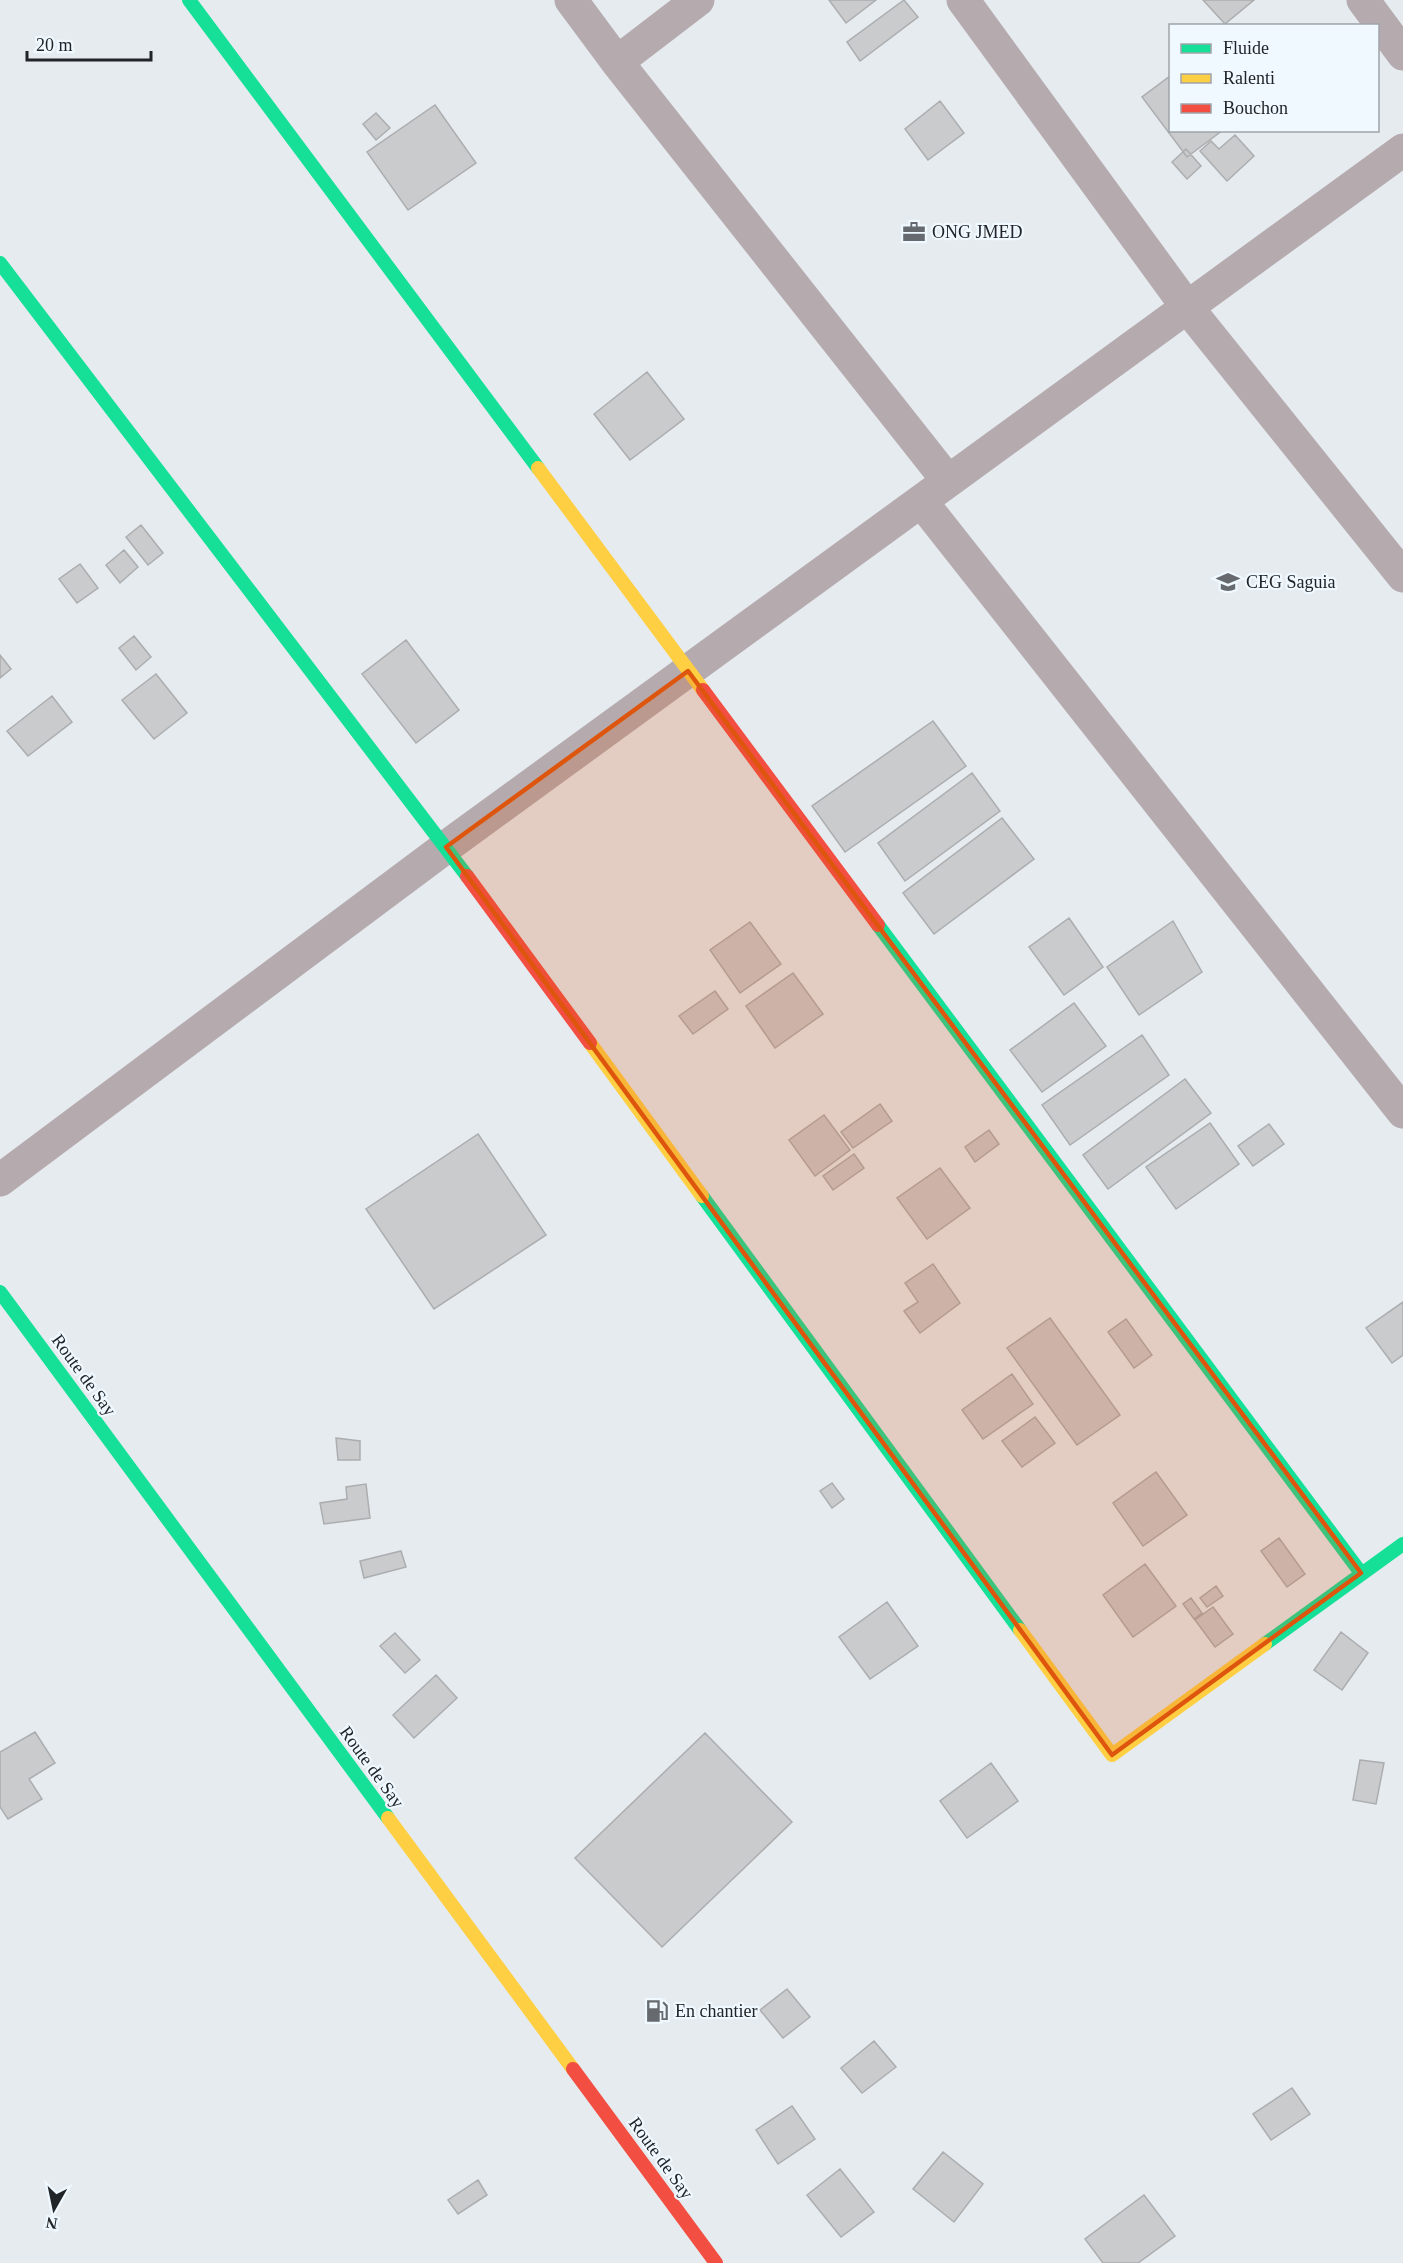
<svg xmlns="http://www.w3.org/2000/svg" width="1403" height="2263" viewBox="0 0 1403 2263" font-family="Georgia,serif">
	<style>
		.building { fill: #cacbcd; stroke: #acadaf; stroke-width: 1.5 }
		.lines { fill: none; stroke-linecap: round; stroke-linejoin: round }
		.street { stroke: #b5aaae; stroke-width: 33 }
		.fast { stroke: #16e098; stroke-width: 14 }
		.slow { stroke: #ffcf43; stroke-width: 14 }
		.jam { stroke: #f24e42; stroke-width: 14 }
		.marked { fill: #de560d; fill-opacity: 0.2; stroke: #de560d; stroke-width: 4.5; stroke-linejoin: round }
		.labels { text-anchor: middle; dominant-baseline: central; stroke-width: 4.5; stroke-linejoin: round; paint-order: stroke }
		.poi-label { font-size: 18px; fill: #222528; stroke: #f0f9ff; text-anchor: start }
		.street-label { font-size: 18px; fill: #222528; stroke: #f0f9ff }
	</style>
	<rect width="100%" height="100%" fill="#e5ebef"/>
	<path class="building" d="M 829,0 L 876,0 L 846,23 Z
		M 904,0 L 918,17 L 860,61 L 847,42 Z
		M 1203,0 L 1254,0 L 1225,24 Z
		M 1170,76 L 1170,130 L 1223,130 L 1187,157 L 1142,97 Z
		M 940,101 L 964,133 L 928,160 L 905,129 Z
		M 435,105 L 476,163 L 408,210 L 367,152 Z
		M 376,113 L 390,128 L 376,140 L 363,124 Z
		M 1235,135 L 1254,156 L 1227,181 L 1200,151 L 1211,141 L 1219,149 Z
		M 1186,149 L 1201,166 L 1187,179 L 1172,162 Z
		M 647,372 L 684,419 L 630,460 L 594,414 Z
		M 141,525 L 163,553 L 148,565 L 126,537 Z
		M 124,550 L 138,567 L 120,583 L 106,565 Z
		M 80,564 L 98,588 L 77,603 L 59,579 Z
		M 134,636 L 151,657 L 136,670 L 119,648 Z
		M 406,640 L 459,710 L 416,743 L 362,674 Z
		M 0,655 L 11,669 L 0,678 Z
		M 156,674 L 187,713 L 154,739 L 122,700 Z
		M 52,696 L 72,722 L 28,756 L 7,731 Z
		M 933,721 L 966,766 L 845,852 L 812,806 Z
		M 972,773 L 1000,811 L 905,881 L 878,843 Z
		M 1002,818 L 1034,859 L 934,934 L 903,893 Z
		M 1069,918 L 1103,967 L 1064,995 L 1029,947 Z
		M 1173,921 L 1202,972 L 1139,1015 L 1107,967 Z
		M 750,922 L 781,964 L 740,993 L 710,950 Z
		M 793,973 L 823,1014 L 775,1048 L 746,1006 Z
		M 715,991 L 728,1009 L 693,1034 L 679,1016 Z
		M 1074,1003 L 1106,1046 L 1042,1092 L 1010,1050 Z
		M 1142,1035 L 1169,1075 L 1070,1145 L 1042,1105 Z
		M 1185,1079 L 1211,1113 L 1108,1189 L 1083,1155 Z
		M 880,1104 L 892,1121 L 853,1148 L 841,1132 Z
		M 824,1115 L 850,1150 L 815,1176 L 789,1140 Z
		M 1210,1123 L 1239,1164 L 1176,1209 L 1146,1167 Z
		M 1269,1124 L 1284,1144 L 1253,1166 L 1238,1146 Z
		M 989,1130 L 999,1144 L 975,1162 L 965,1147 Z
		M 478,1134 L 546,1235 L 434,1309 L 366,1209 Z
		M 854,1154 L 864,1168 L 833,1190 L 823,1176 Z
		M 940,1168 L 970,1208 L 927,1239 L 897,1198 Z
		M 933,1264 L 960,1303 L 920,1333 L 904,1311 L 918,1302 L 905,1283 Z
		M 1403,1302 L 1403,1355 L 1392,1363 L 1366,1328 Z
		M 1050,1318 L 1120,1415 L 1077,1445 L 1007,1348 Z
		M 1126,1319 L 1152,1355 L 1134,1368 L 1108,1332 Z
		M 1012,1374 L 1033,1404 L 983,1439 L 962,1410 Z
		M 1035,1417 L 1055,1443 L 1022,1467 L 1002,1441 Z
		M 336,1438 L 360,1441 L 360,1460 L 338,1460 Z
		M 1156,1472 L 1187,1515 L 1143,1546 L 1113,1503 Z
		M 832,1483 L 844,1499 L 832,1508 L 820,1491 Z
		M 366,1484 L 370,1518 L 324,1524 L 320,1503 L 347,1499 L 346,1487 Z
		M 1279,1538 L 1305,1574 L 1287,1587 L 1261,1551 Z
		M 401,1551 L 406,1567 L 364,1578 L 360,1561 Z
		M 1145,1564 L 1176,1606 L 1133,1637 L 1103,1595 Z
		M 1216,1586 L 1223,1596 L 1207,1607 L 1200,1598 Z
		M 1191,1598 L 1202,1613 L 1194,1619 L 1183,1604 Z
		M 887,1602 L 918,1646 L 870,1679 L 839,1637 Z
		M 1213,1607 L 1233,1634 L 1215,1647 L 1195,1620 Z
		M 1341,1632 L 1368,1653 L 1342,1690 L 1314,1670 Z
		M 395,1633 L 420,1660 L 405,1673 L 380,1646 Z
		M 436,1675 L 457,1698 L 414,1738 L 393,1715 Z
		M 35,1732 L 55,1763 L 29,1779 L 42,1799 L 8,1819 L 0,1807 L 0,1752 Z
		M 705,1733 L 792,1822 L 662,1947 L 575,1858 Z
		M 1360,1760 L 1384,1763 L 1376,1804 L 1353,1800 Z
		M 991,1763 L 1018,1801 L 967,1838 L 940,1801 Z
		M 787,1989 L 810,2017 L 783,2038 L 760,2010 Z
		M 874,2041 L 896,2067 L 862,2093 L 841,2068 Z
		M 1292,2088 L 1310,2114 L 1271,2140 L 1253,2114 Z
		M 792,2106 L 815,2139 L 778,2164 L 756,2130 Z
		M 943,2152 L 983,2184 L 954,2222 L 913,2189 Z
		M 840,2169 L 874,2212 L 841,2237 L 807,2195 Z
		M 478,2180 L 487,2195 L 458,2214 L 448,2200 Z
		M 1144,2195 L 1175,2236 L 1138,2263 L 1103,2263 L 1085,2239 Z"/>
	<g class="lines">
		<path class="street" d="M 571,0 L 617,62 L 948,481
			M 963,0 L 1187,307 L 1403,576
			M 1363,0 L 1403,54
			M 617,62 L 698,0
			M 921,501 L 1403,1112
			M 0,1180 L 446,847 L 1403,150"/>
		<path class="fast" d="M 189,0 L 538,468
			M 0,263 L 467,876
			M 878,925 L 1361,1573
			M 702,1196 L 1020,1630
			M 0,1292 L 388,1818
			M 1265,1644 L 1403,1544"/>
		<path class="slow" d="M 538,468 L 703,690
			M 590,1043 L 702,1196
			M 1020,1630 L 1112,1755 L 1265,1644
			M 388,1818 L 573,2069"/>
		<path class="jam" d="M 703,690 L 878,925
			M 467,876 L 590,1043
			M 573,2069 L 716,2263"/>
	</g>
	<path class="marked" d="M 688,671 L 1361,1573 L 1112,1755 L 446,847 Z"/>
	<defs>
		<g id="office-bare" transform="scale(1.8)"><path d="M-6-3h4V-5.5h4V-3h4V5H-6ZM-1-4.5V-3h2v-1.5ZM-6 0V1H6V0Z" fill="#666a6e" stroke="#f0f9ff" stroke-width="2.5" paint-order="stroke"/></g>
		<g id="school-bare" transform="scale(1.8)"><path d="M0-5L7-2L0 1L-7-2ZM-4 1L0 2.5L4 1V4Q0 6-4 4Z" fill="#666a6e" stroke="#f0f9ff" stroke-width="2.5" paint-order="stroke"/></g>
		<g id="fuel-bare" transform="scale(1.8)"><path d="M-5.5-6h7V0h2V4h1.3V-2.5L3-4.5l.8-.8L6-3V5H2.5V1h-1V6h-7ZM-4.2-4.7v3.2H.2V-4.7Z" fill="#666a6e" stroke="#f0f9ff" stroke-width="2.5" paint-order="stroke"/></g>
	</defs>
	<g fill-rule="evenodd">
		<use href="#office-bare" x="914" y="232"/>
		<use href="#school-bare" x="1228" y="582"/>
		<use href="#fuel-bare" x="657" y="2011"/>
	</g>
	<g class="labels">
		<g class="poi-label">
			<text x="932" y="232">ONG JMED</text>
			<text x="1246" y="582">CEG Saguia</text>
			<text x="675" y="2011">En chantier</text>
		</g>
		<g class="street-label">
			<text transform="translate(84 1375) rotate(54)">Route de Say</text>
			<text transform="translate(372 1767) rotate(54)">Route de Say</text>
			<text transform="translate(661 2158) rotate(54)">Route de Say</text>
		</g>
	</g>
	<rect x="1169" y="24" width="210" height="108" fill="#f0f9ff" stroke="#9ea4a9" stroke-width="1.5"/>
	<rect x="1181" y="44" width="30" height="9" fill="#16e098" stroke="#9ea4a9" stroke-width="1.5"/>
	<text x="1223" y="54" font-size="18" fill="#222528">Fluide</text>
	<rect x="1181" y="74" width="30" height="9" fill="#ffcf43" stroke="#9ea4a9" stroke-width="1.5"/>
	<text x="1223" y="84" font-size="18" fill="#222528">Ralenti</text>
	<rect x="1181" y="104" width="30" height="9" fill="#f24e42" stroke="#9ea4a9" stroke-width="1.5"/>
	<text x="1223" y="114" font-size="18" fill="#222528">Bouchon</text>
	<g transform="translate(54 2209) rotate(189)" stroke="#f0f9ff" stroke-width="4.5" paint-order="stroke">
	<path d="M0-4.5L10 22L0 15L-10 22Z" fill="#222528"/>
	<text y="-9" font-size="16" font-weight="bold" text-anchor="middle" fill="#222528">N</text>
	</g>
	<path d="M27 51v9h124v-9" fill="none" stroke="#222528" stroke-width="3"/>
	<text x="36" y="51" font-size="18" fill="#222528" stroke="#f0f9ff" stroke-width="4.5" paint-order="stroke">20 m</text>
</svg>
